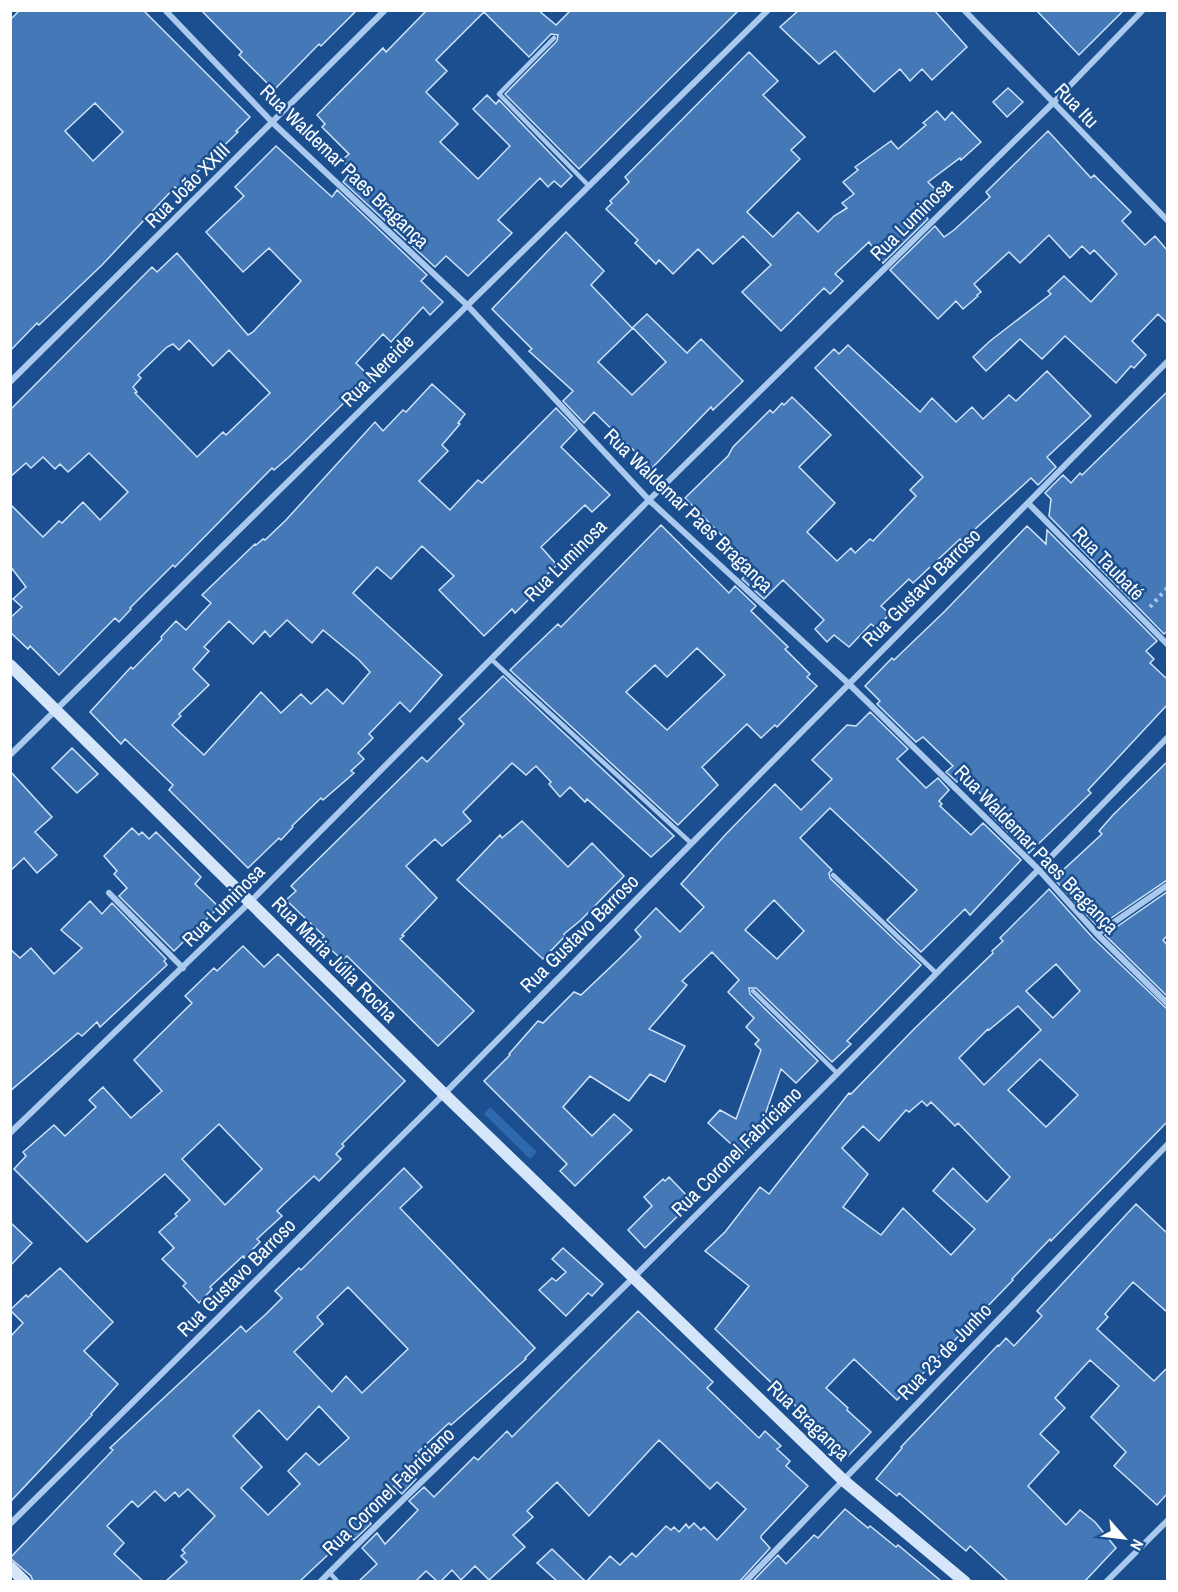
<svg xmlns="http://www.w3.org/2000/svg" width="1178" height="1592" viewBox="0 0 1178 1592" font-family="'Archivo Narrow',sans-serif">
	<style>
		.garden { fill: #2e69ad }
		.building { fill: #4478b7; stroke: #cfe3fa; stroke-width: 1.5; fill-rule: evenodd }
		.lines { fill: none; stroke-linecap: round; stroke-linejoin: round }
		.path { stroke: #a9c9ee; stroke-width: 4; stroke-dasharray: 3 4.5; stroke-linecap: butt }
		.lane { stroke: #a9c9ee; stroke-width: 4.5 }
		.street { stroke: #a9c9ee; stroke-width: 6 }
		.secondary { stroke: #d6e6fa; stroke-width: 12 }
		.labels { text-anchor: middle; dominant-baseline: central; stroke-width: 5; stroke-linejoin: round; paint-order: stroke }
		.street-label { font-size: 20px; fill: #fff; stroke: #1b4f8f }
	</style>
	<rect width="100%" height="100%" fill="#1b4f8f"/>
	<path class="garden" d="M 490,1107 L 537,1152 L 530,1159 L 484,1114 Z"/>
	<path class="building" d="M 20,10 L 143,10 L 250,117 L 236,131 L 238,132 L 179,190 L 175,187 L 102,265 L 39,325 L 37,323 L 10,351 L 10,20 ZM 95,103 L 123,132 L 93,161 L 65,131 Z
		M 201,10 L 357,10 L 321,46 L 319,44 L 274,90 L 239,55 L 242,52 Z
		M 427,10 L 538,10 L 556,25 L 571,10 L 739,10 L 579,169 L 505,94 L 557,41 L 558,35 L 551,34 L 529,57 L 484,12 L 436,60 L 447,71 L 426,92 L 458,124 L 440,142 L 478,179 L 510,146 L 473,109 L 487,95 L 496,104 L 499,100 L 572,176 L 561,187 L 554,181 L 548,187 L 540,178 L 498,220 L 512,233 L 468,276 L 446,256 L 435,267 L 343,182 L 352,170 L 342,160 L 349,154 L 322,127 L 325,124 L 317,115 L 383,48 L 386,52 Z
		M 799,10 L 934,10 L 967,47 L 932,80 L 922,69 L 910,81 L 900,69 L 874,92 L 835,51 L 819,64 L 780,27 Z
		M 1036,10 L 1124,10 L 1079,55 Z
		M 749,52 L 778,81 L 763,95 L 805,137 L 791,150 L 800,159 L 747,212 L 773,237 L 798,212 L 818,232 L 834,216 L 847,208 L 842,203 L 854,194 L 843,182 L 858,170 L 855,167 L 891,141 L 898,149 L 926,125 L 923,123 L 937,111 L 945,120 L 952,112 L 981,142 L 961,160 L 960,158 L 928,182 L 935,189 L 929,196 L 932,200 L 921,211 L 928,219 L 883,263 L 869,242 L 835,274 L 843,281 L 830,294 L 824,288 L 781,331 L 742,292 L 771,265 L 743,236 L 713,264 L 698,249 L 673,274 L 659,260 L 656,264 L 635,243 L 638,240 L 606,209 L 612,203 L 610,201 L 629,182 L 625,177 Z
		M 1008,88 L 1023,102 L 1007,117 L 993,102 Z
		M 1048,131 L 1091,178 L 1094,175 L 1131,212 L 1122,221 L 1145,245 L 1155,236 L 1167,250 L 1167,323 L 1158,314 L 1132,341 L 1146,355 L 1134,368 L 1131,366 L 1116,383 L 1065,336 L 1042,359 L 1020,339 L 986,371 L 973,357 L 990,341 L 1051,294 L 1048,291 L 1064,276 L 1091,302 L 1117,274 L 1094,250 L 1090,254 L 1082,246 L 1070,258 L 1049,235 L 1020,263 L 1009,252 L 974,284 L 981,292 L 977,295 L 978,296 L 963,309 L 956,301 L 938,319 L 890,270 L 935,226 L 944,237 L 954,230 L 990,197 L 986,192 Z
		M 276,146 L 332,197 L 337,190 L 427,275 L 421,281 L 443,302 L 430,315 L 423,307 L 391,342 L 383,334 L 356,363 L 373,380 L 357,397 L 353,394 L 289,457 L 274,470 L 272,468 L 175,567 L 173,565 L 130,608 L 131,609 L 119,622 L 115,618 L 59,675 L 30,646 L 28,649 L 10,632 L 10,618 L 22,607 L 13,599 L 26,587 L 10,566 L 10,504 L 43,537 L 59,521 L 62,523 L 83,502 L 100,520 L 128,492 L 89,453 L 68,472 L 60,464 L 55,469 L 43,457 L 31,468 L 26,463 L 10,477 L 10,410 L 152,267 L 157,272 L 177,253 L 248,335 L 253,332 L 301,281 L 269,248 L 243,272 L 206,232 L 244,196 L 235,187 ZM 189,340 L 213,366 L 229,350 L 270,393 L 226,435 L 223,432 L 197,457 L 135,393 L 137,392 L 133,387 L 141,378 L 138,375 L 167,347 L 173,344 L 179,350 Z
		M 566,232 L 604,271 L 591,285 L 632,328 L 647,314 L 687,353 L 701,339 L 743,381 L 713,410 L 711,407 L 652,468 L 594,412 L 584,423 L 563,401 L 573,391 L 529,351 L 532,349 L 492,309 ZM 633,328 L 666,362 L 632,395 L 598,362 Z
		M 848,345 L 920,412 L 932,398 L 956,422 L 972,407 L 983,419 L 1009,395 L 1016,401 L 1047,371 L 1091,416 L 1047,457 L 1056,467 L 1038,485 L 1031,478 L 962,541 L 960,539 L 913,583 L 909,579 L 881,606 L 890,614 L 876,628 L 871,624 L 849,647 L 834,635 L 827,642 L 815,629 L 824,620 L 783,580 L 764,599 L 742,579 L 753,567 L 685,498 L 728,456 L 733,447 L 770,410 L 773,413 L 782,403 L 784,405 L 792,397 L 831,435 L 799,467 L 835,503 L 807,532 L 837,561 L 851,548 L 855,553 L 870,539 L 873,541 L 916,496 L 910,490 L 923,477 L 815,368 L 834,349 L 839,354 Z
		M 432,384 L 465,414 L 458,423 L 460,424 L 442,445 L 448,451 L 419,481 L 450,510 L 478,480 L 482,483 L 556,408 L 577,430 L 561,447 L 610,495 L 592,512 L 585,505 L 541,547 L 557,565 L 528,593 L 531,597 L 515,613 L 512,609 L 484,636 L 439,590 L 454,576 L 422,546 L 391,579 L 377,567 L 353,593 L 442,675 L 410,712 L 400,702 L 369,734 L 373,738 L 358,753 L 364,759 L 351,771 L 354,773 L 323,800 L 321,798 L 292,826 L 293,827 L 281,840 L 279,838 L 248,868 L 169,790 L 173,785 L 125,739 L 121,744 L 90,712 L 131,667 L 133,669 L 162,639 L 161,637 L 176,621 L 186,630 L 211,603 L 202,595 L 255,544 L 256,545 L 263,539 L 265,540 L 286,520 L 375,422 L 383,431 L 403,410 L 406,412 ZM 287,620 L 312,643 L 323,630 L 359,660 L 370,672 L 343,704 L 327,689 L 311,704 L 301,694 L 281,713 L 261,692 L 204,755 L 172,725 L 181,716 L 179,714 L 209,685 L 193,669 L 209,651 L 204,647 L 229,621 L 253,644 L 265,631 L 270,637 Z
		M 1167,392 L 1167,631 L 1164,634 L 1049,516 L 1051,499 L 1045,493 L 1063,475 L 1071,483 L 1080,473 L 1082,475 Z
		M 661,525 L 729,593 L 735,586 L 756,606 L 751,611 L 788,647 L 785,649 L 810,674 L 807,677 L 817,686 L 777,727 L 775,725 L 761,738 L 747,724 L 702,767 L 718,785 L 678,825 L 510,670 L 558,624 L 561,627 ZM 697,648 L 725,675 L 667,730 L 626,692 L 655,665 L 667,677 Z
		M 1027,526 L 1046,544 L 1047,530 L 1157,641 L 1146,651 L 1154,659 L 1150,663 L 1167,679 L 1167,705 L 1088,790 L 1091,793 L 1029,853 L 991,815 L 996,810 L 963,775 L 957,782 L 946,772 L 953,766 L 923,737 L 916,742 L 877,704 L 880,701 L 865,686 L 892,658 L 894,660 L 945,611 Z
		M 503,676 L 674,836 L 651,857 L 587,799 L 585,802 L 570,787 L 560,797 L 549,784 L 551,782 L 536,766 L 526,775 L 512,763 L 463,812 L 471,821 L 442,846 L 435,839 L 406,866 L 437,898 L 402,935 L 404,936 L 400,939 L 474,1011 L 438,1046 L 347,956 L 342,960 L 321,940 L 324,936 L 286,900 L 296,891 L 291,886 L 422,757 L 427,762 L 464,724 L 459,719 Z
		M 870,712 L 908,749 L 897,759 L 926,788 L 938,778 L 949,790 L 939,801 L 942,804 L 940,806 L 971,835 L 983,823 L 1021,860 L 970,915 L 965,909 L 921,952 L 887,920 L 917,890 L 830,808 L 800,838 L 832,870 L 829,873 L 830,878 L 921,965 L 847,1041 L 851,1044 L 832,1062 L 756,988 L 749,988 L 750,994 L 818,1061 L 796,1083 L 781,1069 L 757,1138 L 742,1154 L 708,1123 L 720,1110 L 736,1119 L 761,1050 L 755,1044 L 759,1040 L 746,1027 L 754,1018 L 728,992 L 739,980 L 712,952 L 682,981 L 687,985 L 649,1029 L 685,1046 L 665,1082 L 650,1074 L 629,1101 L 590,1076 L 563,1107 L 592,1136 L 614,1114 L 632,1130 L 575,1186 L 560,1171 L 567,1164 L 484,1081 L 510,1055 L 509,1054 L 538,1021 L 543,1023 L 574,992 L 581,995 L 620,958 L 641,937 L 635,930 L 656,908 L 680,932 L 704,907 L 681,884 L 726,834 L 775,784 L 801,810 L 832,779 L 812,760 L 847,725 L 856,726 ZM 774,900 L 804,931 L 777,959 L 745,930 Z
		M 72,748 L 98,774 L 77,793 L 52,768 Z
		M 1167,762 L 1167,880 L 1098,927 L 1057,882 L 1064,874 L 1061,872 L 1102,834 L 1099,831 L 1113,815 Z
		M 10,771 L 52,817 L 35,832 L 57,855 L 37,873 L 24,858 L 10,871 Z
		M 522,821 L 568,867 L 592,843 L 624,876 L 581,920 L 564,934 L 565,936 L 543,959 L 457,880 L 500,835 L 502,838 Z
		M 132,828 L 139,835 L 142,832 L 149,839 L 156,832 L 201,877 L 195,884 L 219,907 L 174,951 L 119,896 L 127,888 L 114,874 L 117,871 L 104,856 Z
		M 1049,889 L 1093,938 L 1167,1009 L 1167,1122 L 1051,1241 L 1050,1239 L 1012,1279 L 1013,1280 L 897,1400 L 854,1359 L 826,1388 L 848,1408 L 847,1410 L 871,1432 L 848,1456 L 715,1329 L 749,1286 L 705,1251 L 725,1232 L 760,1187 L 769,1194 L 849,1093 L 851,1094 L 914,1029 L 993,953 L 992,951 L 1003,941 L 1000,938 ZM 1056,964 L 1080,991 L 1053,1018 L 1026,991 ZM 1018,1006 L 1041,1030 L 984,1085 L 959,1058 L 988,1029 L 989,1030 ZM 1040,1059 L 1078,1095 L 1046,1127 L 1008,1090 ZM 922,1101 L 927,1106 L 931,1102 L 955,1126 L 958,1123 L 1010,1177 L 987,1202 L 953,1168 L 933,1191 L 975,1229 L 951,1255 L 903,1208 L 881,1235 L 843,1207 L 868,1174 L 842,1148 L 863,1126 L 879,1141 L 906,1110 L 909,1112 Z
		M 1167,892 L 1167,936 L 1163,940 L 1167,945 L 1167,996 L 1105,935 Z
		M 90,901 L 102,914 L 112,903 L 166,959 L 164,961 L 167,965 L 100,1027 L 97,1022 L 82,1036 L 78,1033 L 10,1091 L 10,949 L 20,958 L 31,948 L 54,974 L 82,948 L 61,930 Z
		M 243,946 L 264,967 L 278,954 L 405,1081 L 342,1144 L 344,1146 L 336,1154 L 341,1159 L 319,1181 L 314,1176 L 283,1205 L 277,1211 L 282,1216 L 257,1239 L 260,1242 L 244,1258 L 243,1256 L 210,1287 L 212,1289 L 199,1303 L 183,1286 L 186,1283 L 162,1259 L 174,1248 L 159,1232 L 177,1216 L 175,1214 L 190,1200 L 165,1174 L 87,1242 L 14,1169 L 26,1156 L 23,1152 L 54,1125 L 65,1136 L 96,1107 L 89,1100 L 103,1087 L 131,1118 L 162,1091 L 134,1060 L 192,1003 L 185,996 L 214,968 L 217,971 ZM 219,1124 L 262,1169 L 225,1205 L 182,1159 Z
		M 404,1168 L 422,1187 L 400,1208 L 535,1348 L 525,1358 L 526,1359 L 451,1425 L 449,1423 L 418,1452 L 422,1456 L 407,1470 L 416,1479 L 402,1494 L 394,1486 L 365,1515 L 371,1524 L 354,1540 L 349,1535 L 300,1581 L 166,1581 L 187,1562 L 181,1556 L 185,1553 L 182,1550 L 215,1516 L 188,1489 L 179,1497 L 175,1492 L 165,1501 L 155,1491 L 138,1507 L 132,1501 L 107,1526 L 124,1543 L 114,1554 L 143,1581 L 33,1581 L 31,1576 L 10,1558 L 113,1450 L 110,1448 L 241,1326 L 246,1332 L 265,1315 L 282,1298 L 275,1291 L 299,1268 L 301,1270 ZM 348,1287 L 408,1349 L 362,1393 L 346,1376 L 332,1392 L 294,1352 L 323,1324 L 317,1317 ZM 319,1406 L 349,1438 L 319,1465 L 306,1453 L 288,1471 L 300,1484 L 268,1515 L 241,1488 L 262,1467 L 233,1436 L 259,1410 L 287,1440 Z
		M 669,1177 L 691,1200 L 684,1207 L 686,1208 L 645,1248 L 628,1230 L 652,1206 L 644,1197 L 663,1179 L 665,1181 Z
		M 1136,1204 L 1167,1233 L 1167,1312 L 1133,1282 L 1105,1314 L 1108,1317 L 1097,1329 L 1154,1381 L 1167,1368 L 1167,1494 L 1157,1505 L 1114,1466 L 1126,1452 L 1091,1417 L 1119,1386 L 1090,1360 L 1055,1398 L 1065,1408 L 1040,1434 L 1059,1452 L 1028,1486 L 1066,1525 L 1080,1510 L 1095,1522 L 1116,1548 L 1085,1581 L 1008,1581 L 970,1546 L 966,1551 L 899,1493 L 897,1496 L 876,1479 L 902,1448 L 901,1447 L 998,1345 L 999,1346 L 1006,1338 L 1014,1346 L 1042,1316 L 1037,1311 Z
		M 10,1222 L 32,1243 L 10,1266 Z
		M 563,1248 L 603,1284 L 592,1296 L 588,1293 L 566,1316 L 539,1290 L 552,1278 L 556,1281 L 566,1272 L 552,1259 Z
		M 60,1268 L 113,1322 L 84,1351 L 118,1384 L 91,1414 L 92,1415 L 10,1502 L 10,1337 L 23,1323 L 10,1310 L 26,1295 L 28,1297 Z
		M 638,1311 L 713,1382 L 707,1388 L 759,1438 L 765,1431 L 781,1446 L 777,1449 L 790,1461 L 786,1466 L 808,1486 L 761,1536 L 761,1538 L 770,1548 L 740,1581 L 587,1581 L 610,1556 L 620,1565 L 632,1553 L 636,1557 L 666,1526 L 671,1530 L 674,1527 L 679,1532 L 686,1524 L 689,1528 L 694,1523 L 701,1530 L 704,1527 L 717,1540 L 746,1509 L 717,1482 L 710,1489 L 659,1440 L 589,1516 L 557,1482 L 527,1511 L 533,1517 L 513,1535 L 525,1547 L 489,1580 L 475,1566 L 461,1580 L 452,1570 L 441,1581 L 437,1581 L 426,1571 L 416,1581 L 359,1581 L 377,1564 L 362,1548 L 377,1533 L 385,1544 L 418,1510 L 409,1501 L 424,1487 L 434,1497 L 474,1457 L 478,1460 L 507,1431 L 512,1437 Z
		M 845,1509 L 868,1528 L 870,1526 L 896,1547 L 898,1545 L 941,1581 L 753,1581 L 778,1555 L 786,1564 L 814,1535 L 818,1538 Z
		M 552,1549 L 585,1581 L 557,1581 L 537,1563 Z"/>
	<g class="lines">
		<path class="path" d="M 1150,607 L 1168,587"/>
		<path class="lane" d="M 554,38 L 499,94 L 589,186
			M 491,659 L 691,843
			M 833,875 L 936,973
			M 753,991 L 837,1073
			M 329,1572 L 338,1582"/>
		<path class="street" d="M 165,10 L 273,123 L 467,305 L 649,500 L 848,683 L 1039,870 L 1097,934 L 1168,1004
			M 964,10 L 1168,221
			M 10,382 L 385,10
			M 1028,503 L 1168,645
			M 10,755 L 768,10
			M 109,893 L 183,968
			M 1097,934 L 1168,885
			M 10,1133 L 250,902 L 649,500 L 1053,103 L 1143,10
			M 10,1524 L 444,1094 L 1168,361
			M 320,1582 C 423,1477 531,1379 635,1276 C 814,1098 992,918 1168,737
			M 745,1582 L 1168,1144
			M 1106,1582 L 1168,1520"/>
		<path class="secondary" d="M 10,665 L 444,1094 L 843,1480 L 965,1582
			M 10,1567 L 25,1582"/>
	</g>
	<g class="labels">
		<g class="street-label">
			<text transform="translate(1077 105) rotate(46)">Rua Itu</text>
			<text transform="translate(345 166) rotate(44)">Rua Waldemar Paes Bragança</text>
			<text transform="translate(187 185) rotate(-45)">Rua João XXIII</text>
			<text transform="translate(911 219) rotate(-45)">Rua Luminosa</text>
			<text transform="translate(377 370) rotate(-45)">Rua Nereide</text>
			<text transform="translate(689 510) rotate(44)">Rua Waldemar Paes Bragança</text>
			<text transform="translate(565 560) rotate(-45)">Rua Luminosa</text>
			<text transform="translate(1109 563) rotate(46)">Rua Taubaté</text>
			<text transform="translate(921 587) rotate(-45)">Rua Gustavo Barroso</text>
			<text transform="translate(1037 849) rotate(46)">Rua Waldemar Paes Bragança</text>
			<text transform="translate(223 905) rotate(-45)">Rua Luminosa</text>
			<text transform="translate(579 933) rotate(-45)">Rua Gustavo Barroso</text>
			<text transform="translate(335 959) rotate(45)">Rua Maria Júlia Rocha</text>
			<text transform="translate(736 1151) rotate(-45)">Rua Coronel Fabriciano</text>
			<text transform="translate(236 1277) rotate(-45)">Rua Gustavo Barroso</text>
			<text transform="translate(944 1351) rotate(-46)">Rua 23 de Junho</text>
			<text transform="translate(809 1420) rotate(44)">Rua Bragança</text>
			<text transform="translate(388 1491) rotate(-44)">Rua Coronel Fabriciano</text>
		</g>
	</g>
	<rect width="1178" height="1592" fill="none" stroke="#ffffff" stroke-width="24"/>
	<g transform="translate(1124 1538) rotate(118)" stroke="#1b4f8f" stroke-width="4.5" paint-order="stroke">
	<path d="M0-4.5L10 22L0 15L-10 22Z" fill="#ffffff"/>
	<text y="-9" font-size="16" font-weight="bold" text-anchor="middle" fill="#ffffff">N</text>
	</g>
</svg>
